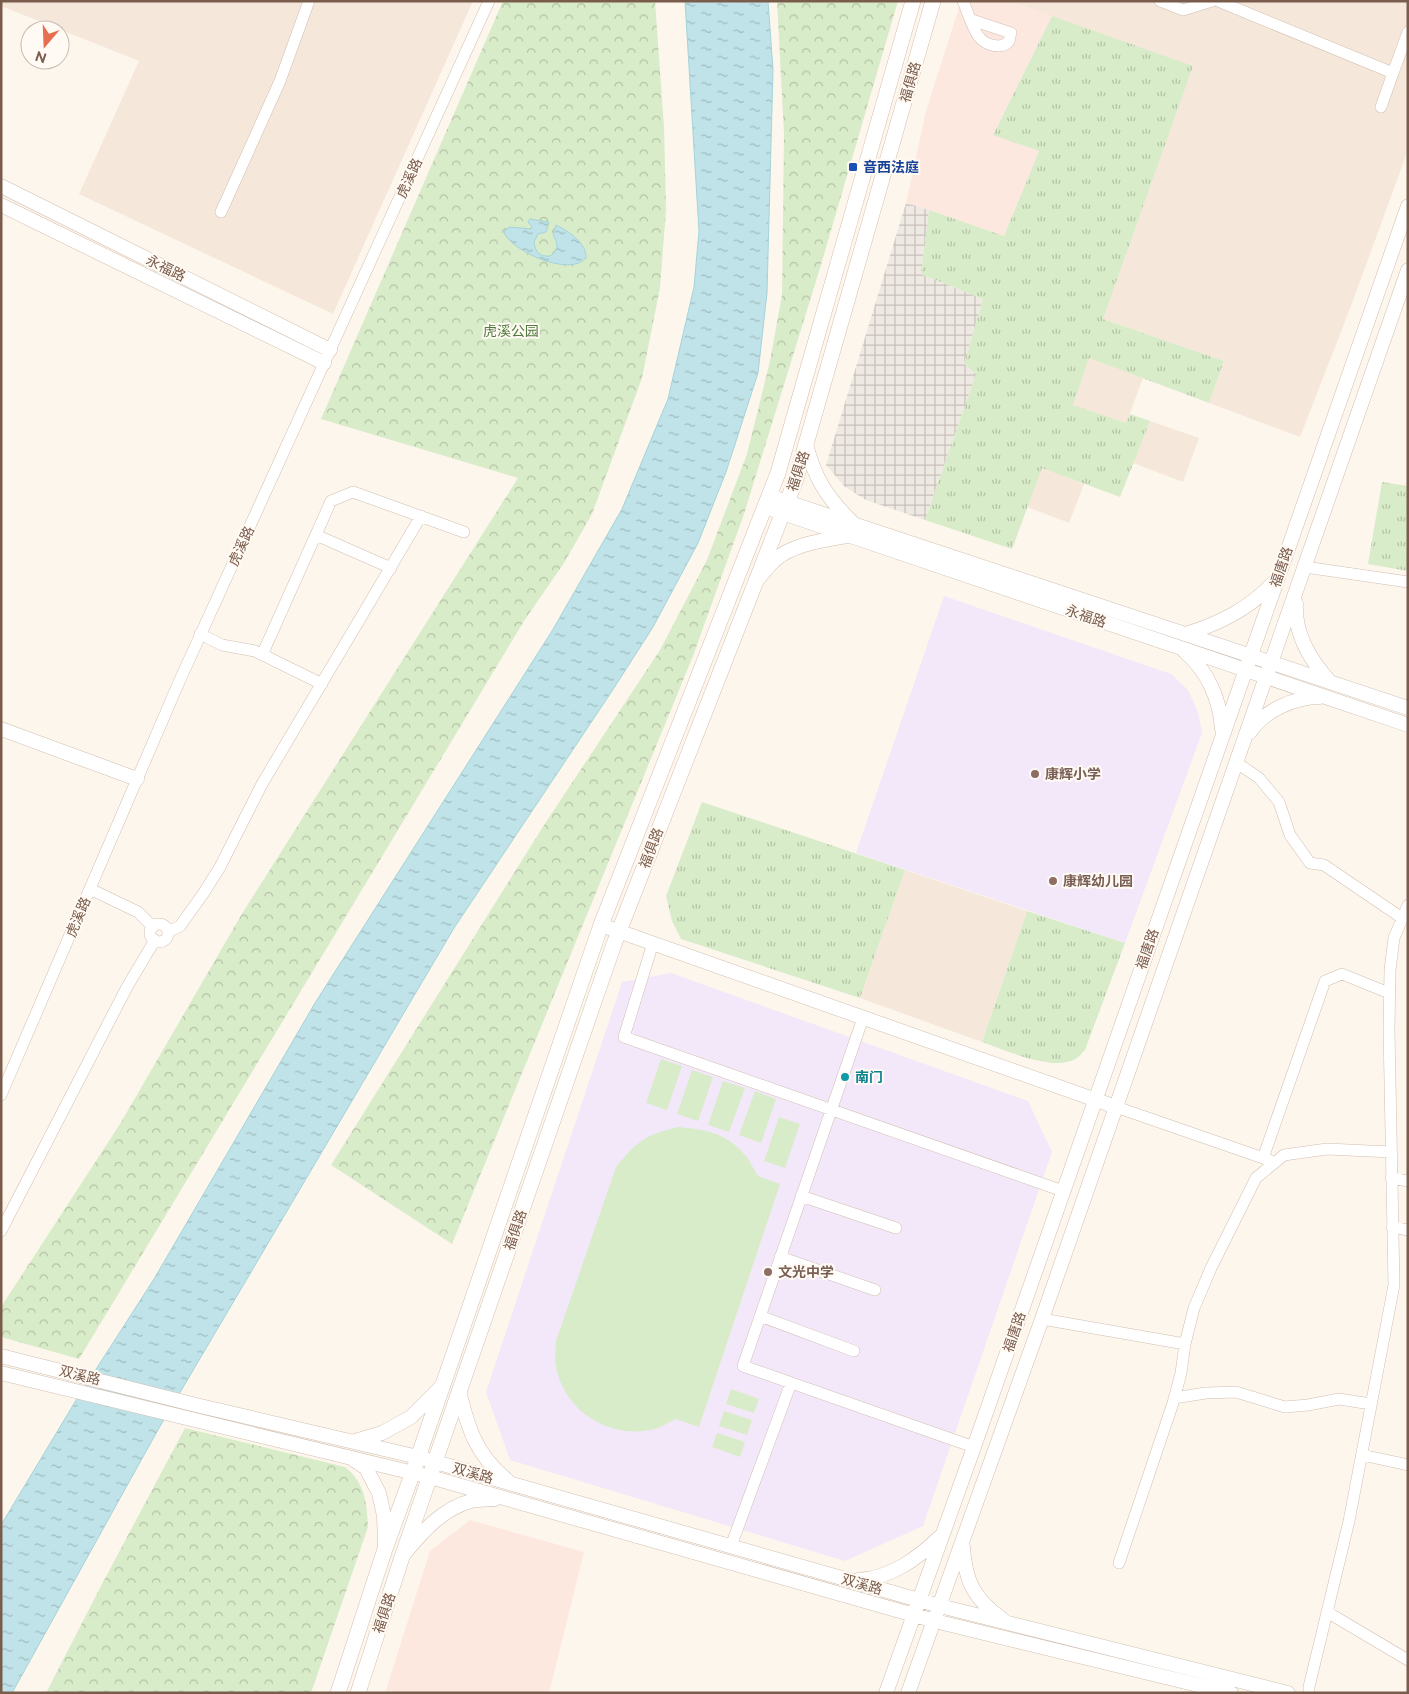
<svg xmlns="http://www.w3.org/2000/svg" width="1409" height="1694" viewBox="0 0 1409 1694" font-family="Raleway,'Noto Sans SC',sans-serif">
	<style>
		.residential { fill: #f5e8da }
		.commercial { fill: #fde8e0 }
		.industrial { fill: url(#industrial-grid) }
		.education { fill: #f3e8fa }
		.grass { fill: url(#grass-tufts) }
		.forest { fill: url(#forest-crowns) }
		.garden { fill: #d8ecc9 }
		.water { fill: url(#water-ripples); stroke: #a5d3da }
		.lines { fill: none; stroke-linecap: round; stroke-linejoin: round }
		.minor-casing { stroke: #d1beb0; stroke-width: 12 }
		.tertiary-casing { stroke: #d1beb0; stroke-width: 15 }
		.secondary-casing { stroke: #d6c0b0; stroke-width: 16 }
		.minor { stroke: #fff; stroke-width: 11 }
		.tertiary { stroke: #fff; stroke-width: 14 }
		.secondary { stroke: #fff; stroke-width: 15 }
		.transit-dot { fill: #1a4fb4; stroke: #fffaf3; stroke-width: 2 }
		.education-dot { fill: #8d6e63; stroke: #fffaf3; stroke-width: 2 }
		.culture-dot { fill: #0f9aa8; stroke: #fffaf3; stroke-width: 2 }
		.labels { text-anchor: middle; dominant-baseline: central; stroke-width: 4; stroke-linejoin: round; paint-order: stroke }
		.street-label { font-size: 14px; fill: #7a5c4d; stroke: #fffaf3 }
		.transit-label { font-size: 14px; font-weight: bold; fill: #164399; stroke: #fffaf3; text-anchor: start }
		.park-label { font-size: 14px; fill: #537a41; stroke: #fffaf3 }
		.education-label { font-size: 14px; font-weight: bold; fill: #785e54; stroke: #fffaf3; text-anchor: start }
		.culture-label { font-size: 14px; font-weight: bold; fill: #0d838f; stroke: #fffaf3; text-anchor: start }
	</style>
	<defs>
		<pattern id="industrial-grid" width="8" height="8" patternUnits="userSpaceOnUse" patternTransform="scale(1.25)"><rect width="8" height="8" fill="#efe9e4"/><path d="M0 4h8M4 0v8" fill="none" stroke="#c7c0bb"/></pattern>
		<pattern id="grass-tufts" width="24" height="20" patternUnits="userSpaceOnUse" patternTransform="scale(1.25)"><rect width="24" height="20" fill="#d8ecc9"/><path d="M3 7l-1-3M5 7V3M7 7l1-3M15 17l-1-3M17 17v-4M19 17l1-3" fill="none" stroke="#b4c2a5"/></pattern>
		<pattern id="forest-crowns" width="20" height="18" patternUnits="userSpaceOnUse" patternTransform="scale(1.25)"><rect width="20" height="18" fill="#d8ecc9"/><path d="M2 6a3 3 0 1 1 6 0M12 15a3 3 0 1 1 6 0" fill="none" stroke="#b4c2a5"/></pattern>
		<pattern id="water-ripples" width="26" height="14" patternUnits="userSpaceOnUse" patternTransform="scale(1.25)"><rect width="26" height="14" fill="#bfe3e8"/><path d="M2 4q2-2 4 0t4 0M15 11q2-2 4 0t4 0" fill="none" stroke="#a0bbbe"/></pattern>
	</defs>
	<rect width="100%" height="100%" fill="#fdf6ec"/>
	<path class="residential" d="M 1,1 L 473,1 L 333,314 L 79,194 L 139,61 L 1,6 Z
		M 1010,1 L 1408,1 L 1408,150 L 1351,306 L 1300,437 L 1209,403 L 1224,361 L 1103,319 L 1192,67 Z
		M 1089,358 L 1143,378 L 1126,424 L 1072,405 Z
		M 1150,421 L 1199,438 L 1183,482 L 1133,463 Z
		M 1042,467 L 1084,484 L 1069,523 L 1027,507 Z
		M 905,870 L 1027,911 L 982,1042 L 860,998 Z"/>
	<path class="commercial" d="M 961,1 L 1010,1 L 1052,16 L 993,134 L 1039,151 L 1004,236 L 906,203 L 926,111 Z
		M 470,1520 L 584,1552 L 549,1693 L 385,1693 L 430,1551 Z"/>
	<path class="industrial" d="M 906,203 L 929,210 L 921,274 L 983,299 L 964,364 L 976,374 L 925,520 L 866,500 L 845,487 L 826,465 Z"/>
	<path class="education" d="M 944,596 L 1171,674 L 1188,690 L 1198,712 L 1202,733 L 1125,943 L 856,853 Z
		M 671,973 L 1028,1101 L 1052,1152 L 923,1526 L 845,1561 L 510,1460 L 486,1392 L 622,982 Z"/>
	<path class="grass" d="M 1052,16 L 1193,66 L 1103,319 L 1224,361 L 1209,403 L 1089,358 L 1073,405 L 1126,423 L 1130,414 L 1150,421 L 1120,497 L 1042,468 L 1012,549 L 925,520 L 976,374 L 964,364 L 983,299 L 921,274 L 929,210 L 1004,236 L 1039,151 L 993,135 Z
		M 1382,482 L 1408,486 L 1408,571 L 1368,564 Z
		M 702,802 L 905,870 L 860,998 L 681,939 L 672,921 L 666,896 Z
		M 1027,911 L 1125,943 L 1085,1050 C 1083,1052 1080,1056 1077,1058 C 1055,1073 1005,1050 982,1042 Z"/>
	<path class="forest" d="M 503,1 L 655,1 L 664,127 L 666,210 L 660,288 L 642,378 L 592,514 L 564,563 L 524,621 L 79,1359 L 1,1337 L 1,1307 L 120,1124 L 243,912 L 518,478 L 321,419 Z
		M 777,1 L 898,1 L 820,268 L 744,514 L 693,656 L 452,1244 L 331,1165 L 546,822 L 660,650 L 707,560 L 747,454 L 770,361 L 782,295 L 784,134 Z
		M 185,1428 L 345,1467 C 365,1483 367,1503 368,1527 L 311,1693 L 46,1693 L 101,1586 Z"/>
	<path class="garden" d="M 661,1059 L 682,1066 L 667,1110 L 646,1103 Z
		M 692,1070 L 713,1077 L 698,1121 L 677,1114 Z
		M 723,1081 L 745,1088 L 729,1132 L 708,1125 Z
		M 755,1091 L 776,1099 L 761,1143 L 739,1135 Z
		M 779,1117 L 800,1124 L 785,1168 L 764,1161 Z
		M 678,1127 C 705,1129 727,1133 746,1156 C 750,1161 754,1170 758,1176 L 780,1184 L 699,1427 L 676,1419 C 669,1422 662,1427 655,1429 C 611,1440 565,1413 556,1367 C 554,1359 556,1349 556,1341 L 616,1167 C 637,1141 645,1135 678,1127 Z
		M 731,1389 L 759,1399 L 754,1413 L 726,1404 Z
		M 724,1411 L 752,1420 L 747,1435 L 719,1426 Z
		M 717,1433 L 745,1442 L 740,1457 L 712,1447 Z"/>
	<path class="water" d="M 685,1 L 768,1 L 773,70 L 767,293 L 758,373 L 726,472 L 698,543 L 653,627 L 612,691 L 454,928 L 159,1428 L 12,1693 L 1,1693 L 1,1525 L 75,1402 L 154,1279 L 315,1003 L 552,631 L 622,509 L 668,399 L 694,287 L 699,231 Z
		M 530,219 L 549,222 L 546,232 L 538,234 L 534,242 C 535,252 540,257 550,256 C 559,250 558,243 553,235 L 556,225 C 568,231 587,243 586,258 C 569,277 514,252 504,233 L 505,230 L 510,227 L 531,229 L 532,227 L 528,222 Z"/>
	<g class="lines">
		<g class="minor-casing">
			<path id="minor" d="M 963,1 C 967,10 974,33 980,38 C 986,45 1002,50 1009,41 C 1010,38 1010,35 1011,33 L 972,20
				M 1160,1 L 1183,10 L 1212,1
				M 1218,1 L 1393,73 L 1408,32
				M 1381,107 L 1393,73
				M 221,212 L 280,81 L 309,1
				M 316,535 L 391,568
				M 1305,567 L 1408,582
				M 200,634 L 222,645 L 255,651 L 322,684
				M 262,655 L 331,501 L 353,492 L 464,532
				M 1237,763 L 1259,778 L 1279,802 L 1290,835 L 1310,863 L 1324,865 L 1402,918
				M 90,889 L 138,912 L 153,927
				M150 933a9 9 0 1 1 18 0a9 9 0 1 1-18 0Z
				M 168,932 L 180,926 L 203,894 L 220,867 L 262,784 L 421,516
				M 653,943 L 624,1037 L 1063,1191
				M 863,1018 L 743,1366 L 974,1447
				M 1,1095 L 179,682 L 489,1
				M 1116,1107 L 1269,1160
				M 1263,1158 L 1325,981 L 1342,974 L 1389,993
				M 1391,1178 L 1408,1181
				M 801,1196 L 896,1228
				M 1392,1227 L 1408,1230
				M 1,1231 L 127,987 L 155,940
				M 780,1257 L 875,1290
				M 760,1316 L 854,1351
				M 1042,1319 L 1185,1344
				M 1174,1398 L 1206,1393 L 1236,1392 L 1285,1407 L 1308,1405 L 1339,1399 L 1371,1404
				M 1362,1455 L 1408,1465
				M 731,1546 L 791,1383
				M 1119,1563 L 1173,1403 L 1181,1373 L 1185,1344 L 1194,1308 L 1211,1268 L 1256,1178 L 1284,1155 L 1327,1149 L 1391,1152
				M 1327,1612 L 1408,1660
				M 1309,1693 L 1309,1687 L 1349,1521 L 1394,1285 L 1389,1030 L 1390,970 L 1394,938 L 1408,905"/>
		</g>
		<g class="tertiary-casing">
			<path id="tertiary" d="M 1,186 L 330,350
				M 1,205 L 324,363
				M 806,444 C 814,477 827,498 852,522
				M 769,496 L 1408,708
				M 765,507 L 1408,725
				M 759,578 C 764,572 769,565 775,560 C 792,544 825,540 847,536
				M 1296,603 C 1294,633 1310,660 1330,682
				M 1186,634 C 1220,623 1249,609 1274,582
				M 1185,652 C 1208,671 1220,700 1222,729
				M 1,729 L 137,779
				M 1250,732 C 1265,710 1295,697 1320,697
				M 601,925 L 1116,1107
				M 1,1356 L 196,1405 L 418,1457 L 940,1606 L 1288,1693
				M 1,1373 L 430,1477 L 935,1621 L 1231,1693
				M 459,1391 C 468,1428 476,1455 507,1480
				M 355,1441 L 382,1433 L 411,1417 L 441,1387
				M 354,1460 L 366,1468 L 379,1493 L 384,1516 L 385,1545
				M 963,1547 C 965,1581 974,1599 1002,1619
				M 404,1554 C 422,1532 442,1509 471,1501 C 478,1499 487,1500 495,1499
				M 858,1580 C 891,1578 917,1559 941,1536
				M 886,1693 L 974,1447 L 1408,206
				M 908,1693 L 1042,1319 L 1408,270"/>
		</g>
		<g class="secondary-casing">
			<path id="secondary" d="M 338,1693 L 385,1549 L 413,1472 L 601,925 L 778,473 L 913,1
				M 358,1693 L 402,1557 L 614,944 L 796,479 L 933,1"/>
		</g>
		<use href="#minor" class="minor"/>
		<use href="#tertiary" class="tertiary"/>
		<use href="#secondary" class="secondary"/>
	</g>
	<rect class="transit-dot" x="848" y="162" width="10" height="10" rx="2.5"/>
	<g class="education-dot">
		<circle cx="1035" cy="774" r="5"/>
		<circle cx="1053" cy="881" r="5"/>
		<circle cx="768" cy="1272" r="5"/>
	</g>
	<circle class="culture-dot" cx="845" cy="1077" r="5"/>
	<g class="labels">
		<g class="street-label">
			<text transform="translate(910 82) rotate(-74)">福俱路</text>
			<text transform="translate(409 178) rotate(-65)">虎溪路</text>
			<text transform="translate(166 268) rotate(26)">永福路</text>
			<text transform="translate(798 471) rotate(-72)">福俱路</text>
			<text transform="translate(241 546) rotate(-65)">虎溪路</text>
			<text transform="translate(1281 567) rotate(-71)">福唐路</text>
			<text transform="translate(1086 616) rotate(19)">永福路</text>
			<text transform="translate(651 848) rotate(-69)">福俱路</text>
			<text transform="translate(78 917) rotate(-67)">虎溪路</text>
			<text transform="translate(1147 949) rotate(-71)">福唐路</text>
			<text transform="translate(515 1230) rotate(-71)">福俱路</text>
			<text transform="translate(1014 1332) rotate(-71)">福唐路</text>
			<text transform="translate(80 1375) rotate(14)">双溪路</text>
			<text transform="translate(473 1473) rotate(16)">双溪路</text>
			<text transform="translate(862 1584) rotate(16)">双溪路</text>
			<text transform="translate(384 1613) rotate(-72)">福俱路</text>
		</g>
		<g class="transit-label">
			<text x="863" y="167">音西法庭</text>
		</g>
		<g class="park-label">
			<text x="511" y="331">虎溪公园</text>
		</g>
		<g class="education-label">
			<text x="1045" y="774">康辉小学</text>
			<text x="1063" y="881">康辉幼儿园</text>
			<text x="778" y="1272">文光中学</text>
		</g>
		<g class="culture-label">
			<text x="855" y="1077">南门</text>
		</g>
	</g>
	<rect width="1409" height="1694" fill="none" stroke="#7a5c4d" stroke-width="5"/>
	<g transform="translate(45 45) rotate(199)"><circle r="24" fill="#fffaf3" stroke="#cabbb1"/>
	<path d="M0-4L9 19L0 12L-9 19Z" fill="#e76f51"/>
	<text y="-8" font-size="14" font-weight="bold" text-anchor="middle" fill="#7a5c4d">N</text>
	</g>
</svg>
